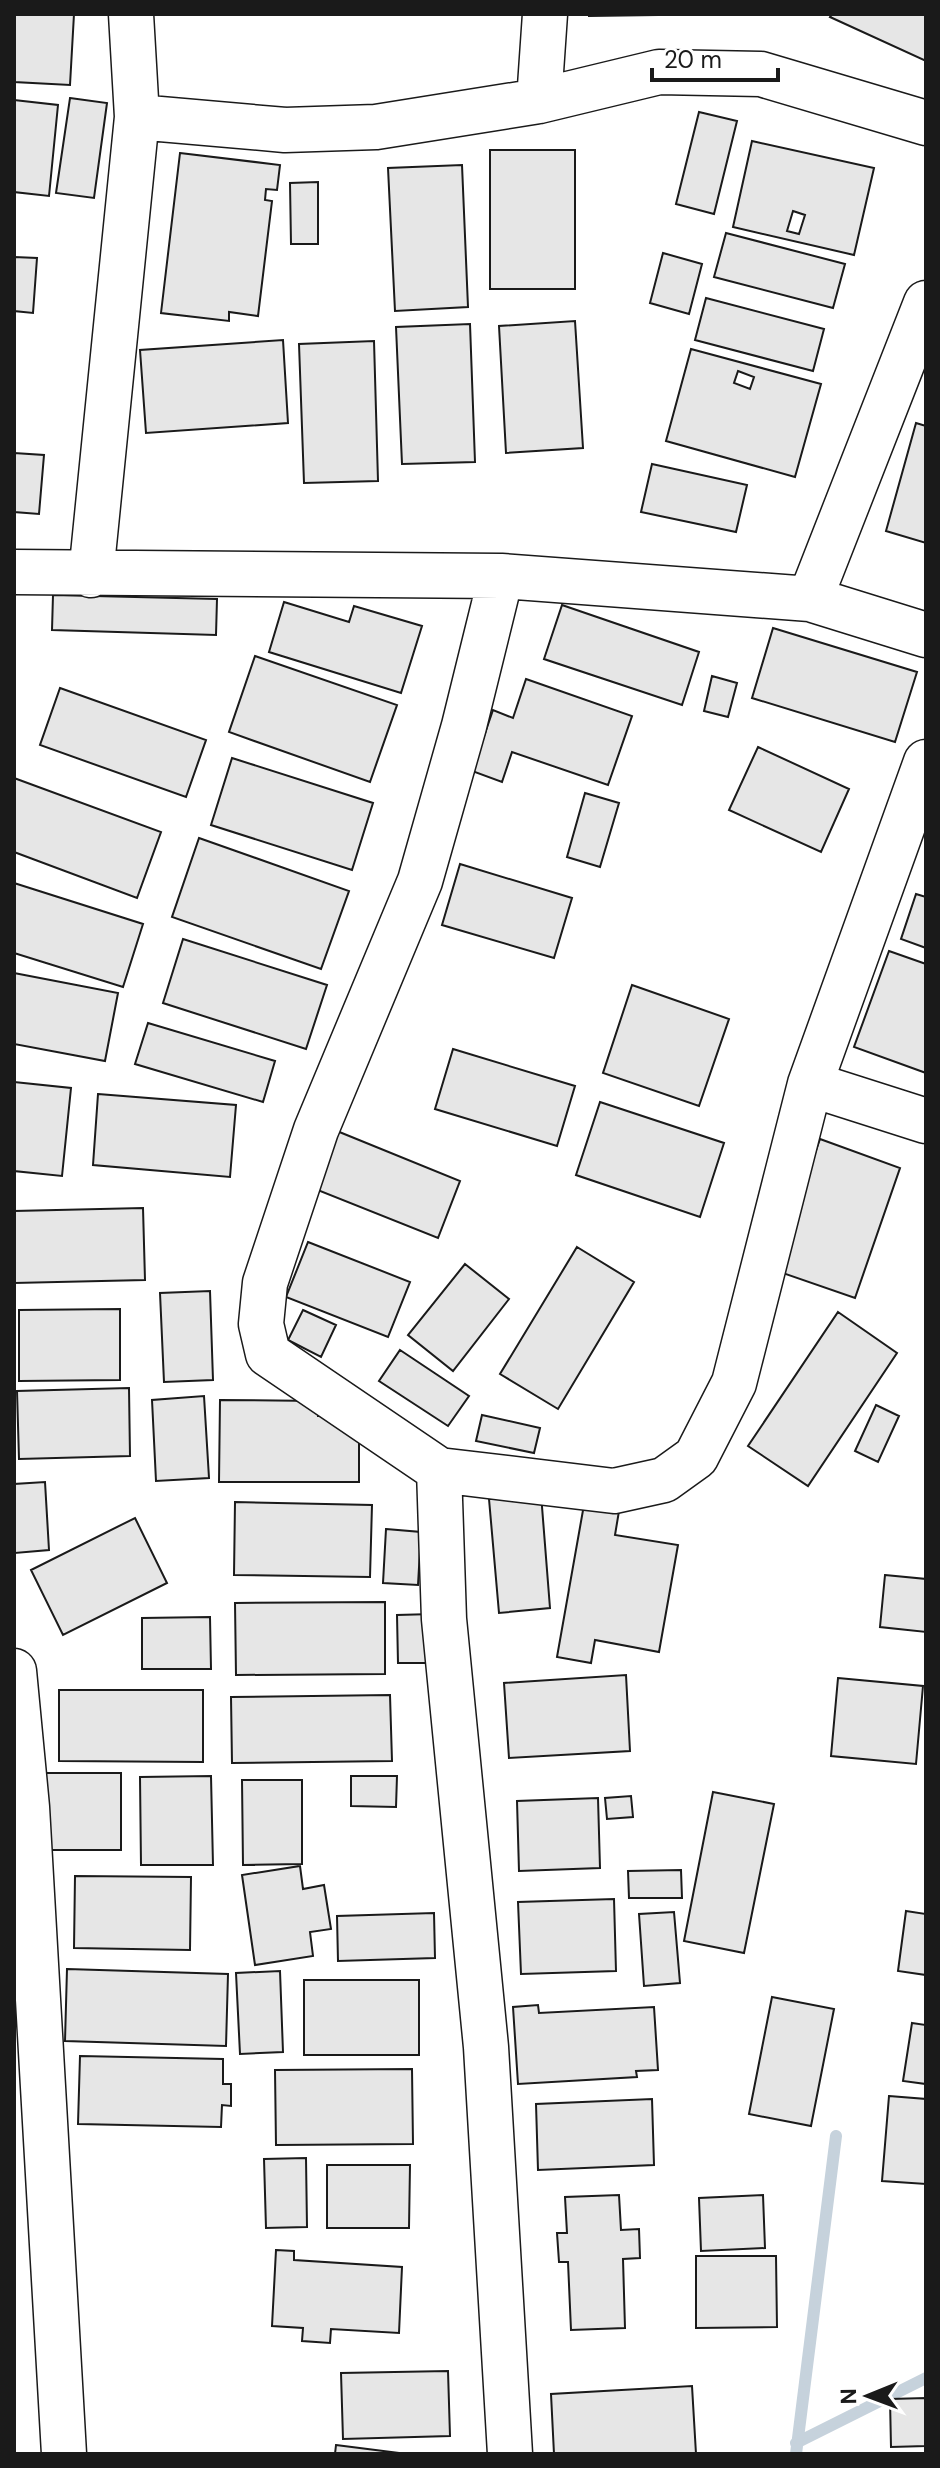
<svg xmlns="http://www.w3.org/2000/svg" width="940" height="2468" viewBox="0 0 940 2468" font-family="'DM Sans',sans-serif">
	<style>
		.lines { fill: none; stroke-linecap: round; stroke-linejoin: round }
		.stream { stroke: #c6d2dc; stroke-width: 12 }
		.building { fill: #e6e6e6; stroke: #1a1a1a; stroke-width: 2; fill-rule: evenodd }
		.minor-casing { stroke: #1a1a1a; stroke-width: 47 }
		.minor { stroke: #fff; stroke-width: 44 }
	</style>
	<rect width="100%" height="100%" fill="#fff"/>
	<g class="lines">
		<path class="stream" d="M 796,2443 L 926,2378
			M 796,2454 L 836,2136"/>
	</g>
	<path class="building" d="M 14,14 L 74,14 L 70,85 L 14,82 Z
		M 589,14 L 729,14 L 589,16 Z
		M 832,14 L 926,14 L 926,61 L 830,17 Z
		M 70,98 L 107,103 L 94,198 L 56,193 Z
		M 14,100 L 58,105 L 49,196 L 14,192 Z
		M 699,112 L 737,121 L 714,214 L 676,204 Z
		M 752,141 L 874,168 L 854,255 L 733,227 ZM 793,211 L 805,215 L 799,234 L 787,231 Z
		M 490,150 L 575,150 L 575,289 L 490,289 Z
		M 180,153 L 280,165 L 277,190 L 266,189 L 265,200 L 272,201 L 258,316 L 229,312 L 229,321 L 161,313 Z
		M 462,165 L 468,307 L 395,311 L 388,168 Z
		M 318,182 L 318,244 L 291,244 L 290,183 Z
		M 726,233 L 845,264 L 833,308 L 714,277 Z
		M 663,253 L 702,264 L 689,314 L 650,303 Z
		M 14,257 L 37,258 L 33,313 L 14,311 Z
		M 706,298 L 824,329 L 813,371 L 695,340 Z
		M 575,321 L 583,448 L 506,453 L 499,326 Z
		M 470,324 L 475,462 L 402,464 L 396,327 Z
		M 283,340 L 288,423 L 146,433 L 140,350 Z
		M 374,341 L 378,481 L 304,483 L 299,344 Z
		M 691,349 L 821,384 L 795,477 L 666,441 ZM 738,371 L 754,377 L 750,389 L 734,383 Z
		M 916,423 L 926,426 L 926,543 L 886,531 Z
		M 14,453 L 44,455 L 39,514 L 14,512 Z
		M 652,464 L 747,485 L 736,532 L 641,512 Z
		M 53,595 L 217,599 L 216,635 L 52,630 Z
		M 284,602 L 349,622 L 354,606 L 422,626 L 401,693 L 269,652 Z
		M 562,605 L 699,652 L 682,705 L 544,659 Z
		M 773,628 L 917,672 L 895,742 L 752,698 Z
		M 255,656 L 397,705 L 370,782 L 229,732 Z
		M 712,676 L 737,683 L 728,717 L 704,711 Z
		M 526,679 L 632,716 L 608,785 L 512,752 L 502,782 L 472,771 L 493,710 L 513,718 Z
		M 60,688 L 206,740 L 186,797 L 40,745 Z
		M 758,747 L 849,789 L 821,852 L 729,810 Z
		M 232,758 L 373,803 L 352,870 L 211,825 Z
		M 14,778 L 161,832 L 137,898 L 14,852 Z
		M 585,793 L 619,803 L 600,867 L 567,857 Z
		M 199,838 L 349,891 L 321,969 L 172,917 Z
		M 460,864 L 572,898 L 554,958 L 442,925 Z
		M 14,883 L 143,924 L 123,987 L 14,953 Z
		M 916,894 L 926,897 L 926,948 L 901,939 Z
		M 183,939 L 327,985 L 306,1049 L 163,1003 Z
		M 889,951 L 926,964 L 926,1073 L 854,1047 Z
		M 14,973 L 118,993 L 105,1061 L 14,1044 Z
		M 632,985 L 729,1019 L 699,1106 L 603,1073 Z
		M 148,1023 L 275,1061 L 263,1102 L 135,1064 Z
		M 453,1049 L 575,1086 L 557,1146 L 435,1109 Z
		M 14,1082 L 71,1088 L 62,1176 L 14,1171 Z
		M 98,1094 L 236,1105 L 230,1177 L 93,1165 Z
		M 600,1102 L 724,1143 L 700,1217 L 576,1175 Z
		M 332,1129 L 460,1181 L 438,1238 L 310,1187 Z
		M 820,1139 L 900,1168 L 855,1298 L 774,1270 Z
		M 143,1208 L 145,1280 L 14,1283 L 14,1211 Z
		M 308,1242 L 410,1282 L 388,1337 L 286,1297 Z
		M 577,1247 L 634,1282 L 558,1409 L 500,1374 Z
		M 465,1264 L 509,1299 L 453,1371 L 408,1335 Z
		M 210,1291 L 213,1380 L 164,1382 L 160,1293 Z
		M 120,1309 L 120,1380 L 19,1381 L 19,1310 Z
		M 303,1310 L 336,1325 L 321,1357 L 288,1340 Z
		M 838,1312 L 897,1353 L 808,1486 L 748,1446 Z
		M 400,1350 L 469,1396 L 448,1426 L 379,1381 Z
		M 129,1388 L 130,1456 L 19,1459 L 17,1391 Z
		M 204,1396 L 209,1478 L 156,1481 L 152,1400 Z
		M 220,1400 L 318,1401 L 318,1416 L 359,1416 L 359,1482 L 219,1482 Z
		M 876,1405 L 899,1416 L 878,1462 L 855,1451 Z
		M 482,1415 L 540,1428 L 534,1453 L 476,1441 Z
		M 45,1482 L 49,1550 L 15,1553 L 14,1484 Z
		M 541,1494 L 550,1608 L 499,1613 L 489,1499 Z
		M 585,1499 L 620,1505 L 615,1535 L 678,1545 L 659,1652 L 595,1640 L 591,1663 L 557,1657 Z
		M 235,1502 L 372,1505 L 370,1577 L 234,1575 Z
		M 135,1518 L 167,1583 L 63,1635 L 31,1570 Z
		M 386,1529 L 421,1532 L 418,1585 L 383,1583 Z
		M 885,1575 L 926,1579 L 926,1632 L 880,1627 Z
		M 385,1602 L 385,1674 L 236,1675 L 235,1603 Z
		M 433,1614 L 434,1663 L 398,1663 L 397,1615 Z
		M 210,1617 L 211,1669 L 142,1669 L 142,1618 Z
		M 626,1675 L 630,1751 L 509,1758 L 504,1683 Z
		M 838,1678 L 923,1686 L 916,1764 L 831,1756 Z
		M 59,1690 L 203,1690 L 203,1762 L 59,1761 Z
		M 390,1695 L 392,1761 L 232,1763 L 231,1697 Z
		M 39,1773 L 121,1773 L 121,1850 L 39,1850 Z
		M 211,1776 L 213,1865 L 141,1865 L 140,1777 Z
		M 351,1776 L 397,1776 L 396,1807 L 351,1806 Z
		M 242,1780 L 302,1780 L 302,1864 L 243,1865 Z
		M 713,1792 L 774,1804 L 744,1953 L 684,1941 Z
		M 631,1796 L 633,1817 L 607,1819 L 605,1798 Z
		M 598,1798 L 600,1868 L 519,1871 L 517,1801 Z
		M 300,1866 L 303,1889 L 324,1885 L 331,1929 L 310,1932 L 313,1956 L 255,1965 L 242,1875 Z
		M 681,1870 L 682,1898 L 629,1898 L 628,1871 Z
		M 75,1876 L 191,1877 L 190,1950 L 74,1948 Z
		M 614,1899 L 616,1971 L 521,1974 L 518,1902 Z
		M 906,1911 L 926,1914 L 926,1975 L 898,1971 Z
		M 674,1912 L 680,1983 L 644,1986 L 639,1914 Z
		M 434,1913 L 435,1958 L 338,1961 L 337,1916 Z
		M 67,1969 L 228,1974 L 226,2046 L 65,2041 Z
		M 280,1971 L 283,2052 L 240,2054 L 236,1973 Z
		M 304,1980 L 419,1980 L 419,2055 L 304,2055 Z
		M 772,1997 L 834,2009 L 811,2126 L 749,2114 Z
		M 538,2005 L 539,2013 L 654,2007 L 658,2070 L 636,2071 L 637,2077 L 518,2084 L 513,2007 Z
		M 912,2023 L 926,2025 L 926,2084 L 903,2081 Z
		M 80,2056 L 223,2059 L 223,2084 L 231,2084 L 231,2106 L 222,2105 L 221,2127 L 78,2124 Z
		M 412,2069 L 413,2144 L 276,2145 L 275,2070 Z
		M 889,2096 L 926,2099 L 926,2184 L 882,2181 Z
		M 652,2099 L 654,2165 L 538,2170 L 536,2104 Z
		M 306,2158 L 307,2227 L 266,2228 L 264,2159 Z
		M 327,2165 L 410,2165 L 409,2228 L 327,2228 Z
		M 619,2195 L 621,2230 L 639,2229 L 640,2258 L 623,2259 L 625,2328 L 571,2330 L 568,2262 L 559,2262 L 557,2233 L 567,2233 L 565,2197 Z
		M 763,2195 L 765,2248 L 701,2251 L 699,2198 Z
		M 276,2250 L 294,2251 L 294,2260 L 402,2267 L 399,2333 L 331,2329 L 330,2343 L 302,2341 L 303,2328 L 272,2326 Z
		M 696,2256 L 776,2256 L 777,2327 L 696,2328 Z
		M 448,2371 L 450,2436 L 343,2439 L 341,2373 Z
		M 692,2386 L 696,2454 L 554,2454 L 551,2394 Z
		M 926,2398 L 926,2446 L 891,2447 L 890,2399 Z
		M 336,2445 L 407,2454 L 335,2454 Z"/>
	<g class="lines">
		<g class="minor-casing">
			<path id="minor" d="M 539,101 L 545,14
				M 137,117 L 285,130 L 376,127 L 539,101 L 659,72 L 761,74 L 926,123
				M 14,572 L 501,576 L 810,599 L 926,635
				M 91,575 L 137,117 L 131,14
				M 501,576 L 464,726 L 420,881 L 316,1130 L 265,1283 L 261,1324 L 268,1354 L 439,1470 L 614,1491 L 664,1480 L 696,1457 L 734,1383 L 810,1084 L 926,762
				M 810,599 L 926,303
				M 810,1084 L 926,1121
				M 439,1470 L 444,1619 L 486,2047 L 510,2454
				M 14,1671 L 27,1807 L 64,2454"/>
		</g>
		<use href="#minor" class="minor"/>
	</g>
	<rect width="940" height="2468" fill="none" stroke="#1a1a1a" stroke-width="32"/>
	<g transform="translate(868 2396) rotate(269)" stroke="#ffffff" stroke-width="6" paint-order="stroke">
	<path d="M0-6L14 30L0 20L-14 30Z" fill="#1a1a1a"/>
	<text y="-12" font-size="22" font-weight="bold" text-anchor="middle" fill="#1a1a1a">N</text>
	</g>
	<path d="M652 68v12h126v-12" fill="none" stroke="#1a1a1a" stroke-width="4"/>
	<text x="664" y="68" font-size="24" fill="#1a1a1a" stroke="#ffffff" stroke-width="6" paint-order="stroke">20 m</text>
</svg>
